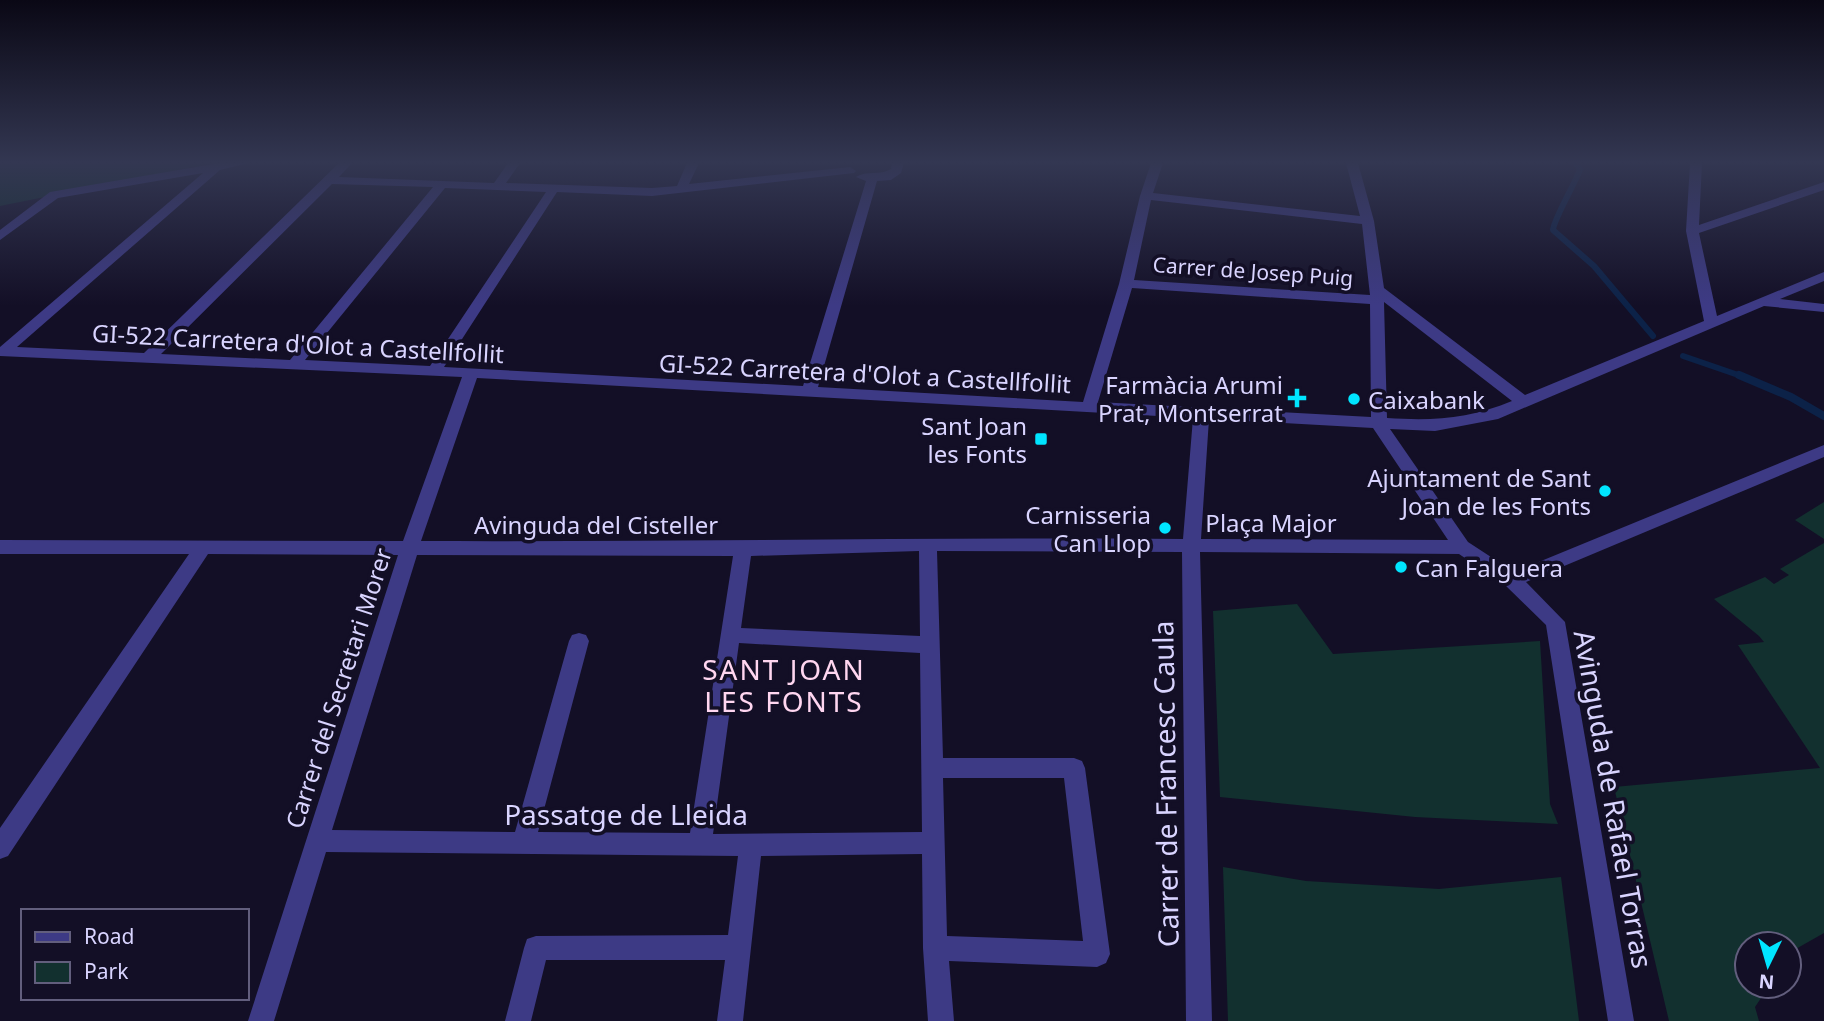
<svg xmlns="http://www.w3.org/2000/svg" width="1824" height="1021" viewBox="0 0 1824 1021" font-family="'Noto Sans',sans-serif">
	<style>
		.green { fill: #12302f }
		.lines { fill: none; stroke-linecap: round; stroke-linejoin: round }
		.stream-far1 { stroke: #0c2248; stroke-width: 6 }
		.stream { stroke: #0c2248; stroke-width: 8 }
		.minor { fill: #3d3a85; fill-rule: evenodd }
		.poi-dot { fill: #00e5ff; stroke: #130f26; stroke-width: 2.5 }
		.labels { text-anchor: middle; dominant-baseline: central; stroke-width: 7; stroke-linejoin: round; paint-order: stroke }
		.far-street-label { font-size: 21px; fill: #d9d4ff; stroke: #130f26 }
		.street-label { font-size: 24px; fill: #d9d4ff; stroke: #130f26 }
		.poi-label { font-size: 24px; fill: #d9d4ff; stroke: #130f26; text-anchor: end }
		.quarter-label { font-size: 28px; letter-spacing: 2px; fill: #ffd6f0; stroke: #130f26 }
		.near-street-label { font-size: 28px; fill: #d9d4ff; stroke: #130f26 }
	</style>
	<rect width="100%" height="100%" fill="#130f26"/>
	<path class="green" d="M 0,163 L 213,163 L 0,206 Z
		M 1824,502 L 1824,539 L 1795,520 Z
		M 1824,543 L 1824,933 L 1794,950 L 1789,957 L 1789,944 L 1747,944 L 1747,986 L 1769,986 L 1755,1007 L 1759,1021 L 1669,1021 L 1614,787 L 1820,768 L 1738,645 L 1764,642 L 1759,636 L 1714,599 L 1765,577 L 1774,584 L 1789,575 L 1780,569 Z
		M 1297,604 L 1333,654 L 1540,641 L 1550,804 L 1558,824 L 1415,817 L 1220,797 L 1213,611 Z
		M 1223,867 L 1306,881 L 1439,889 L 1561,877 L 1579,1021 L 1228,1021 Z"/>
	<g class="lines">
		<path class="stream-far1" d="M 1576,163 L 1580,170 C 1575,183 1553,221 1553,230 L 1594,266 L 1653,336
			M 1683,356 L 1744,377"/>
		<path class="stream" d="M 1739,375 L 1791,397 L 1824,416"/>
		<path class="minor" d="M 219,163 L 248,163 L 220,170 L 17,347 L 144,353 L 339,163 L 352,163 L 339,177 L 494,183 L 508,163 L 520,163 L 506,183 L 652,188 L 677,186 L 687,163 L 699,163 L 689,184 L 850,167 L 856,171 L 854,173 L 652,196 L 557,192 L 444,367 L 803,386 L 866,181 L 856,177 C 866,170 880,176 891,169 L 892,163 L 904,163 L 901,173 L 891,180 L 877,181 L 818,387 L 1083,402 L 1119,284 L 1140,196 L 1151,163 L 1163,163 L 1153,193 L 1360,216 L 1346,163 L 1358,163 L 1374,221 L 1384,288 L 1525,395 L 1704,321 L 1686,231 L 1690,163 L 1702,163 L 1699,225 L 1824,182 L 1824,190 L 1699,233 L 1717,316 L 1824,272 L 1824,281 L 1780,299 L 1824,304 L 1824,312 L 1764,306 L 1498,419 L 1435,431 L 1390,429 L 1468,542 L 1514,572 L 1824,445 L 1824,457 L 1526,582 L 1565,622 L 1634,1021 L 1608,1021 L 1546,625 L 1505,585 L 1459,554 L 1200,552 L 1212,1021 L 1186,1021 L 1182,552 L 937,551 L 943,758 L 1074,758 L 1082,761 L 1085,768 L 1110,954 L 1106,963 L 1097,967 L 949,961 L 954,1021 L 928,1021 L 923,948 L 922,854 L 761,856 L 743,1021 L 717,1021 L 725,960 L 546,960 L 531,1021 L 505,1021 L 524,948 L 527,939 L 536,936 L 728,935 L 738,856 L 326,852 L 274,1021 L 248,1021 L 398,555 L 208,554 L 8,856 L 0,859 L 0,828 L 189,554 L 0,554 L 0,540 L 403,541 L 462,377 L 0,356 L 0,347 L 203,173 L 58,198 L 0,240 L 0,230 L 50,192 ZM 332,184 L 433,187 L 290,360 L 161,354 ZM 445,188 L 546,192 L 430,366 L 305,360 ZM 1151,200 L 1362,224 L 1370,295 L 1134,280 ZM 1132,288 L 1370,304 L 1371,417 L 1098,402 ZM 1384,302 L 1512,401 C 1469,419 1433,421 1387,418 ZM 477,378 L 1193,418 L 1183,539 C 929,537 675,542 421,541 ZM 1209,419 L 1373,428 L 1448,540 L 1201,539 ZM 919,551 L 920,636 L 741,628 L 751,556 ZM 417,555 L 733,556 L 690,833 L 538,832 L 589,641 L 586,635 L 579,633 L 572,635 L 569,641 L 515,832 L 332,830 ZM 739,643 L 920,653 L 922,832 L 713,834 ZM 943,778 L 1064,778 L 1083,941 L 947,936 Z"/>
	</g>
	<linearGradient id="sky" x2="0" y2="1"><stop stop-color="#0a0815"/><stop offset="0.53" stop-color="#333752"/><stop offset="1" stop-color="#333752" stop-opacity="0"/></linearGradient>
	<rect width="1824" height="306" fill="url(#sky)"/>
	<g class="poi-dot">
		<path d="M1293.5 387.5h7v7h7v7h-7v7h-7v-7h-7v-7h7z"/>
		<circle cx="1354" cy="399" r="7"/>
		<rect x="1034" y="432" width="14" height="14" rx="3.5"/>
		<circle cx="1605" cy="491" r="7"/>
		<circle cx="1165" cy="528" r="7"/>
		<circle cx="1401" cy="567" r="7"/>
	</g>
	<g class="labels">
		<g class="far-street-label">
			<text transform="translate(1253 271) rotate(4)">Carrer de Josep Puig</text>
		</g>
		<g class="street-label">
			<text transform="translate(298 343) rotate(3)">GI-522 Carretera d'Olot a Castellfollit</text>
			<text transform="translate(865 373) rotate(3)">GI-522 Carretera d'Olot a Castellfollit</text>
			<text x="1271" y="522">Plaça Major</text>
			<text x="596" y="524">Avinguda del Cisteller</text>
			<text transform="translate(338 688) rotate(-72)">Carrer del Secretari Morer</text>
		</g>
		<g class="poi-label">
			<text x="1283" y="384">Farmàcia Arumi<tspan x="1283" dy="28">Prat, Montserrat</tspan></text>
			<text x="1368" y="399" text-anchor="start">Caixabank</text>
			<text x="1027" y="425">Sant Joan<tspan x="1027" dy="28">les Fonts</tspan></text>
			<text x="1591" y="477">Ajuntament de Sant<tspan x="1591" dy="28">Joan de les Fonts</tspan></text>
			<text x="1151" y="514">Carnisseria<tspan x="1151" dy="28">Can Llop</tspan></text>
			<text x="1415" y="567" text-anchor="start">Can Falguera</text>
		</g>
		<g class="quarter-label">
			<text x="784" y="669">SANT JOAN<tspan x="784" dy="32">LES FONTS</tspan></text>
		</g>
		<g class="near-street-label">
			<text transform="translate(1165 784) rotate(-91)">Carrer de Francesc Caula</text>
			<text transform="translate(1614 799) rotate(80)">Avinguda de Rafael Torras</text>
			<text x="626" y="814">Passatge de Lleida</text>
		</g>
	</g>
	<rect x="21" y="909" width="228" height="91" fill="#130f26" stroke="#625e7d" stroke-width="2"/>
	<rect x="35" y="932" width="35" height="10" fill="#3d3a85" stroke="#625e7d" stroke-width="2"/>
	<text x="84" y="944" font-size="21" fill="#d9d4ff">Road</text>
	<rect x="35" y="962" width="35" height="21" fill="#12302f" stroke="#625e7d" stroke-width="2"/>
	<text x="84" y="979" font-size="21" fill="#d9d4ff">Park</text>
	<g transform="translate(1768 965) rotate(185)"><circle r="33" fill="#130f26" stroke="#625e7d" stroke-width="2"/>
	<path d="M0-5L12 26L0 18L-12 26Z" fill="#00e5ff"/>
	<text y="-10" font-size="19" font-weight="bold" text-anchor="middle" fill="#d9d4ff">N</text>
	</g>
</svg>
